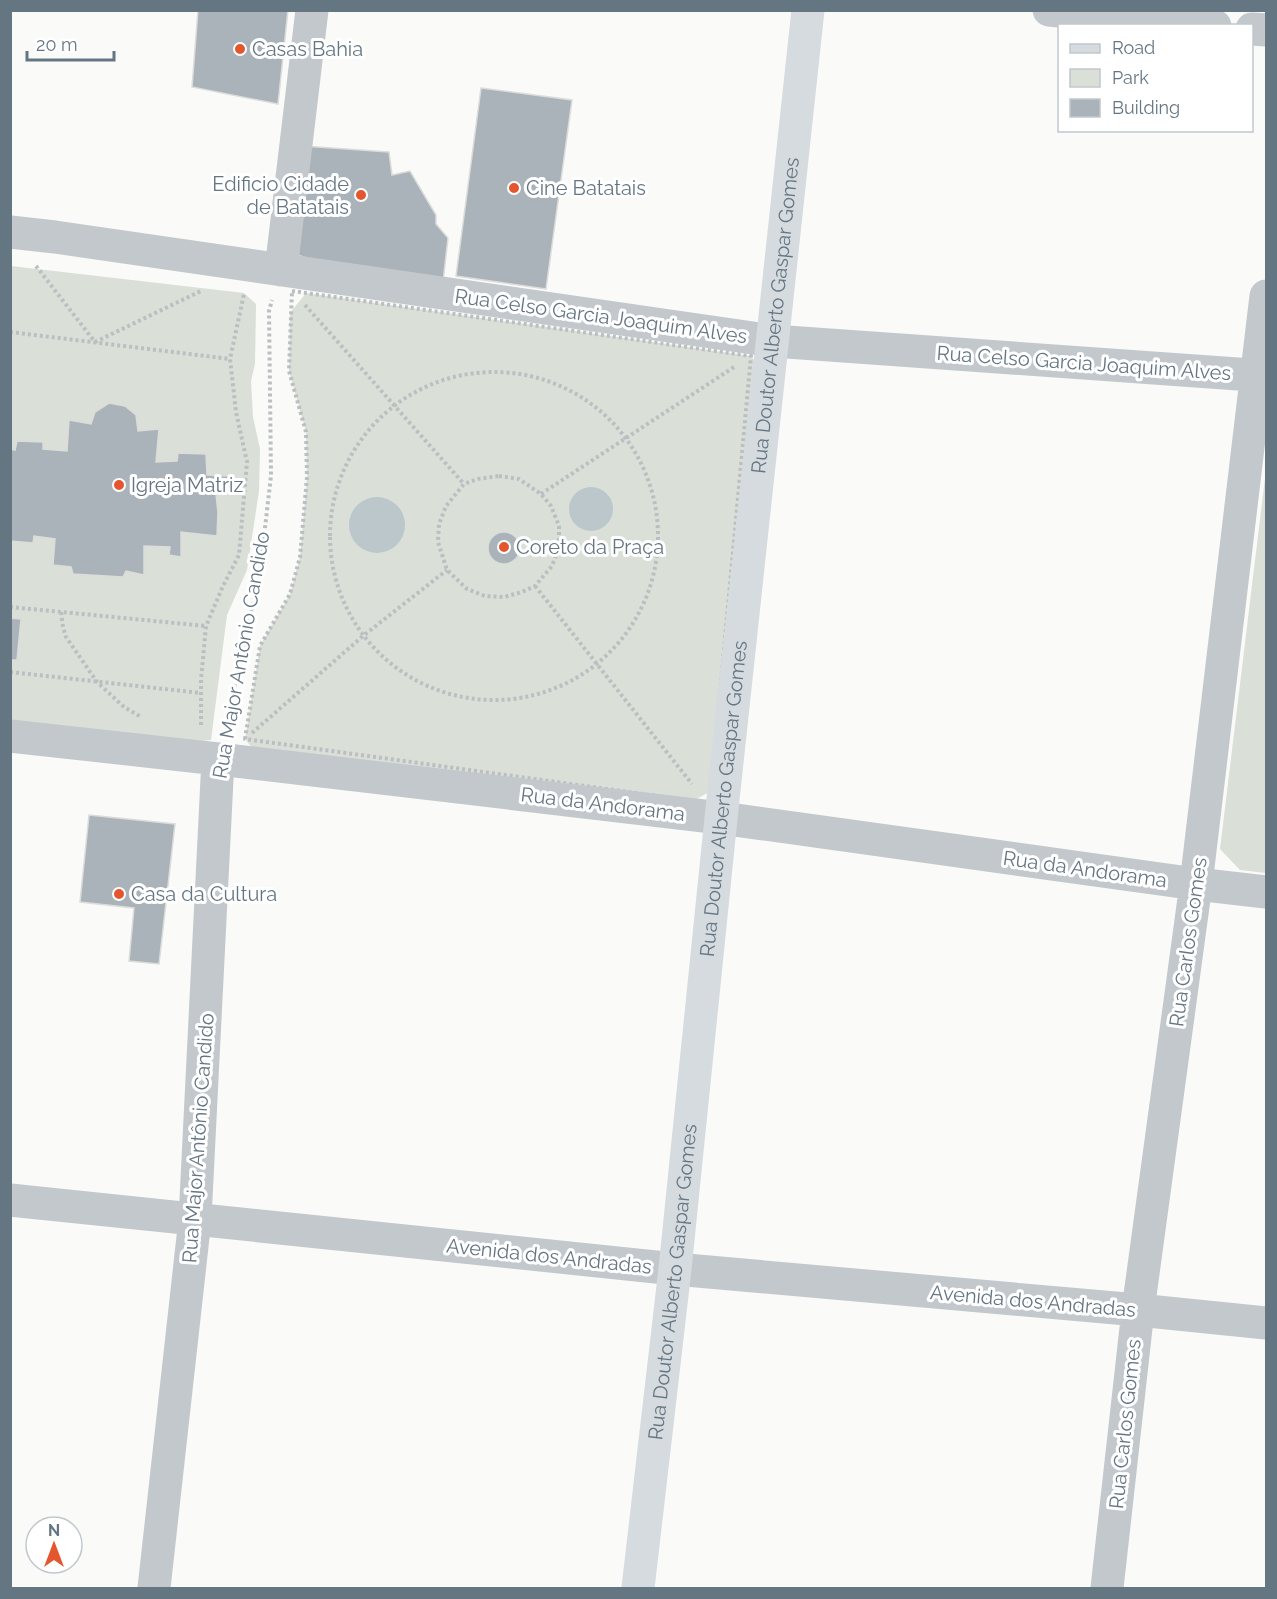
<svg xmlns="http://www.w3.org/2000/svg" width="1277" height="1599" viewBox="0 0 1277 1599" font-family="Raleway,sans-serif">
	<style>
		.green { fill: #dadfd7 }
		.water { fill: #bbc7cb }
		.building { fill: #aab3b9; stroke: #dcdcda; stroke-width: 1.5 }
		.lines { fill: none; stroke-linecap: round; stroke-linejoin: round }
		.path { stroke: #bbbfc2; stroke-width: 4; stroke-dasharray: 3 3; stroke-linecap: butt }
		.minor { stroke: #c3c8cc; stroke-width: 33 }
		.major { stroke: #d6dbdf; stroke-width: 33 }
		.poi-dot { fill: #e4572e; stroke: #fff; stroke-width: 2 }
		.labels { text-anchor: middle; dominant-baseline: central; stroke-width: 6; stroke-linejoin: round; paint-order: stroke }
		.poi-label { font-size: 20px; fill: #657683; stroke: #fff; text-anchor: start }
		.street-label { font-size: 20px; fill: #657683; stroke: #fff }
	</style>
	<rect width="100%" height="100%" fill="#fafaf8"/>
	<path class="green" d="M 11,266 L 244,293 L 256,304 L 255,364 L 251,381 L 253,417 L 260,449 L 259,491 L 247,570 L 227,615 L 211,740 L 201,741 L 11,722 Z
		M 306,293 L 751,356 L 757,364 L 711,791 L 691,802 L 253,749 L 245,739 L 260,646 L 290,594 L 300,557 L 307,477 L 306,432 L 289,371 L 290,313 Z
		M 1266,470 L 1266,873 L 1240,870 L 1220,849 Z"/>
	<path class="water" d="M569 509a22 22 0 1 1 44 0a22 22 0 1 1-44 0Z
		M349 525a28 28 0 1 1 56 0a28 28 0 1 1-56 0Z"/>
	<path class="building" d="M 198,10 L 288,10 L 278,104 L 192,87 Z
		M 481,88 L 572,100 L 546,289 L 456,276 Z
		M 303,146 L 389,152 L 392,175 L 410,171 L 436,215 L 436,224 L 448,238 L 443,282 L 341,270 L 292,253 Z
		M 109,403 L 125,406 L 136,415 L 138,431 L 159,429 L 156,462 L 177,461 L 178,453 L 206,454 L 207,475 L 228,476 L 227,493 L 216,494 L 218,513 L 217,536 L 181,532 L 181,557 L 169,555 L 170,547 L 144,546 L 144,575 L 126,571 L 123,577 L 73,574 L 71,567 L 53,565 L 55,539 L 34,536 L 33,543 L 10,541 L 10,449 L 15,450 L 17,441 L 43,442 L 43,449 L 67,451 L 69,420 L 91,424 L 95,412 Z
		M488 548a16 16 0 1 1 32 0a16 16 0 1 1-32 0Z
		M 10,618 L 21,619 L 17,660 L 10,660 Z
		M 89,815 L 175,824 L 159,964 L 129,961 L 134,908 L 80,902 Z"/>
	<g class="lines">
		<path class="path" d="M 36,266 L 95,342 L 201,291
			M 292,291 L 751,356 L 711,791 L 708,803 L 245,739 L 260,646 L 290,594 L 300,557 L 307,477 L 306,432 L 289,371 Z
			M 305,305 L 464,484
			M 10,332 L 230,359
			M330 536a164 164 0 1 1 328 0a164 164 0 1 1-328 0Z
			M 499,476 L 519,479 L 541,494 L 551,506 L 559,526 L 559,547 L 552,566 L 535,586 L 522,592 L 504,597 L 485,596 L 467,589 L 447,570 L 438,542 L 439,524 L 446,506 L 464,484 L 478,479 Z
			M 541,494 L 734,367
			M 535,586 L 692,784
			M 10,607 L 206,626
			M 61,612 L 63,627 L 66,637 L 97,682 L 124,707 L 141,717
			M 10,672 L 201,693
			M 201,725 L 201,680 L 206,626 L 223,586 L 239,555 L 247,462 L 236,412 L 230,359 L 244,294
			M 225,728 L 260,571 L 271,476 L 269,311 L 272,300
			M 252,733 L 363,636 L 447,570"/>
		<path class="minor" d="M 1049,10 L 1215,26
			M 1252,29 L 1266,30
			M 10,232 L 55,237 L 773,341 L 1266,376
			M 281,270 L 312,10
			M 10,736 L 218,759 L 721,818 L 1196,884 L 1266,892
			M 10,1200 L 675,1269 L 1138,1310 L 1266,1323
			M 154,1588 L 195,1219 L 218,759
			M 1107,1588 L 1138,1310 L 1196,884 L 1266,296"/>
		<path class="major" id="s1" d="M 638,1588 L 675,1269 L 721,818 L 808,10"/>
	</g>
	<g class="poi-dot">
		<circle cx="240" cy="49" r="6"/>
		<circle cx="514" cy="188" r="6"/>
		<circle cx="361" cy="195" r="6"/>
		<circle cx="119" cy="485" r="6"/>
		<circle cx="504" cy="547" r="6"/>
		<circle cx="119" cy="894" r="6"/>
	</g>
	<g class="labels">
		<g class="poi-label">
			<text x="252" y="49">Casas Bahia</text>
			<text x="349" y="184" text-anchor="end">Edificio Cidade<tspan x="349" dy="23">de Batatais</tspan></text>
			<text x="526" y="188">Cine Batatais</text>
			<text x="131" y="485">Igreja Matriz</text>
			<text x="516" y="547">Coreto da Praça</text>
			<text x="131" y="894">Casa da Cultura</text>
		</g>
		<g class="street-label">
			<text transform="translate(601 316) rotate(8)">Rua Celso Garcia Joaquim Alves</text>
			<text stroke="none"><textPath href="#s1" startOffset="1280">Rua Doutor Alberto Gaspar Gomes</textPath></text>
			<text transform="translate(1084 363) rotate(4)">Rua Celso Garcia Joaquim Alves</text>
			<text transform="translate(241 655) rotate(-80)">Rua Major Antônio Candido</text>
			<text stroke="none"><textPath href="#s1" startOffset="794">Rua Doutor Alberto Gaspar Gomes</textPath></text>
			<text transform="translate(603 804) rotate(7)">Rua da Andorama</text>
			<text transform="translate(1085 869) rotate(8)">Rua da Andorama</text>
			<text transform="translate(1188 942) rotate(-82)">Rua Carlos Gomes</text>
			<text transform="translate(198 1138) rotate(-86)">Rua Major Antônio Candido</text>
			<text transform="translate(549 1256) rotate(6)">Avenida dos Andradas</text>
			<text stroke="none"><textPath href="#s1" startOffset="308">Rua Doutor Alberto Gaspar Gomes</textPath></text>
			<text transform="translate(1033 1301) rotate(5)">Avenida dos Andradas</text>
			<text transform="translate(1125 1424) rotate(-84)">Rua Carlos Gomes</text>
		</g>
	</g>
	<rect width="1277" height="1599" fill="none" stroke="#657683" stroke-width="24"/>
	<rect x="1058" y="24" width="195" height="108" fill="#ffffff" stroke="#c1c8cd" stroke-width="1.5"/>
	<rect x="1070" y="44" width="30" height="9" fill="#d6dbdf" stroke="#c1c8cd" stroke-width="1.5"/>
	<text x="1112" y="54" font-size="18" fill="#657683">Road</text>
	<rect x="1070" y="69" width="30" height="18" fill="#dadfd7" stroke="#c1c8cd" stroke-width="1.5"/>
	<text x="1112" y="84" font-size="18" fill="#657683">Park</text>
	<rect x="1070" y="99" width="30" height="18" fill="#aab3b9" stroke="#c1c8cd" stroke-width="1.5"/>
	<text x="1112" y="114" font-size="18" fill="#657683">Building</text>
	<g transform="translate(54 1545)"><circle r="28" fill="#ffffff" stroke="#c1c8cd" stroke-width="1.5"/>
	<path d="M0-4.5L10 22L0 15L-10 22Z" fill="#e4572e"/>
	<text y="-9" font-size="16" font-weight="bold" text-anchor="middle" fill="#657683">N</text>
	</g>
	<path d="M27 51v9h87v-9" fill="none" stroke="#657683" stroke-width="3"/>
	<text x="36" y="51" font-size="18" fill="#657683" stroke="#ffffff" stroke-width="4.5" paint-order="stroke">20 m</text>
</svg>
